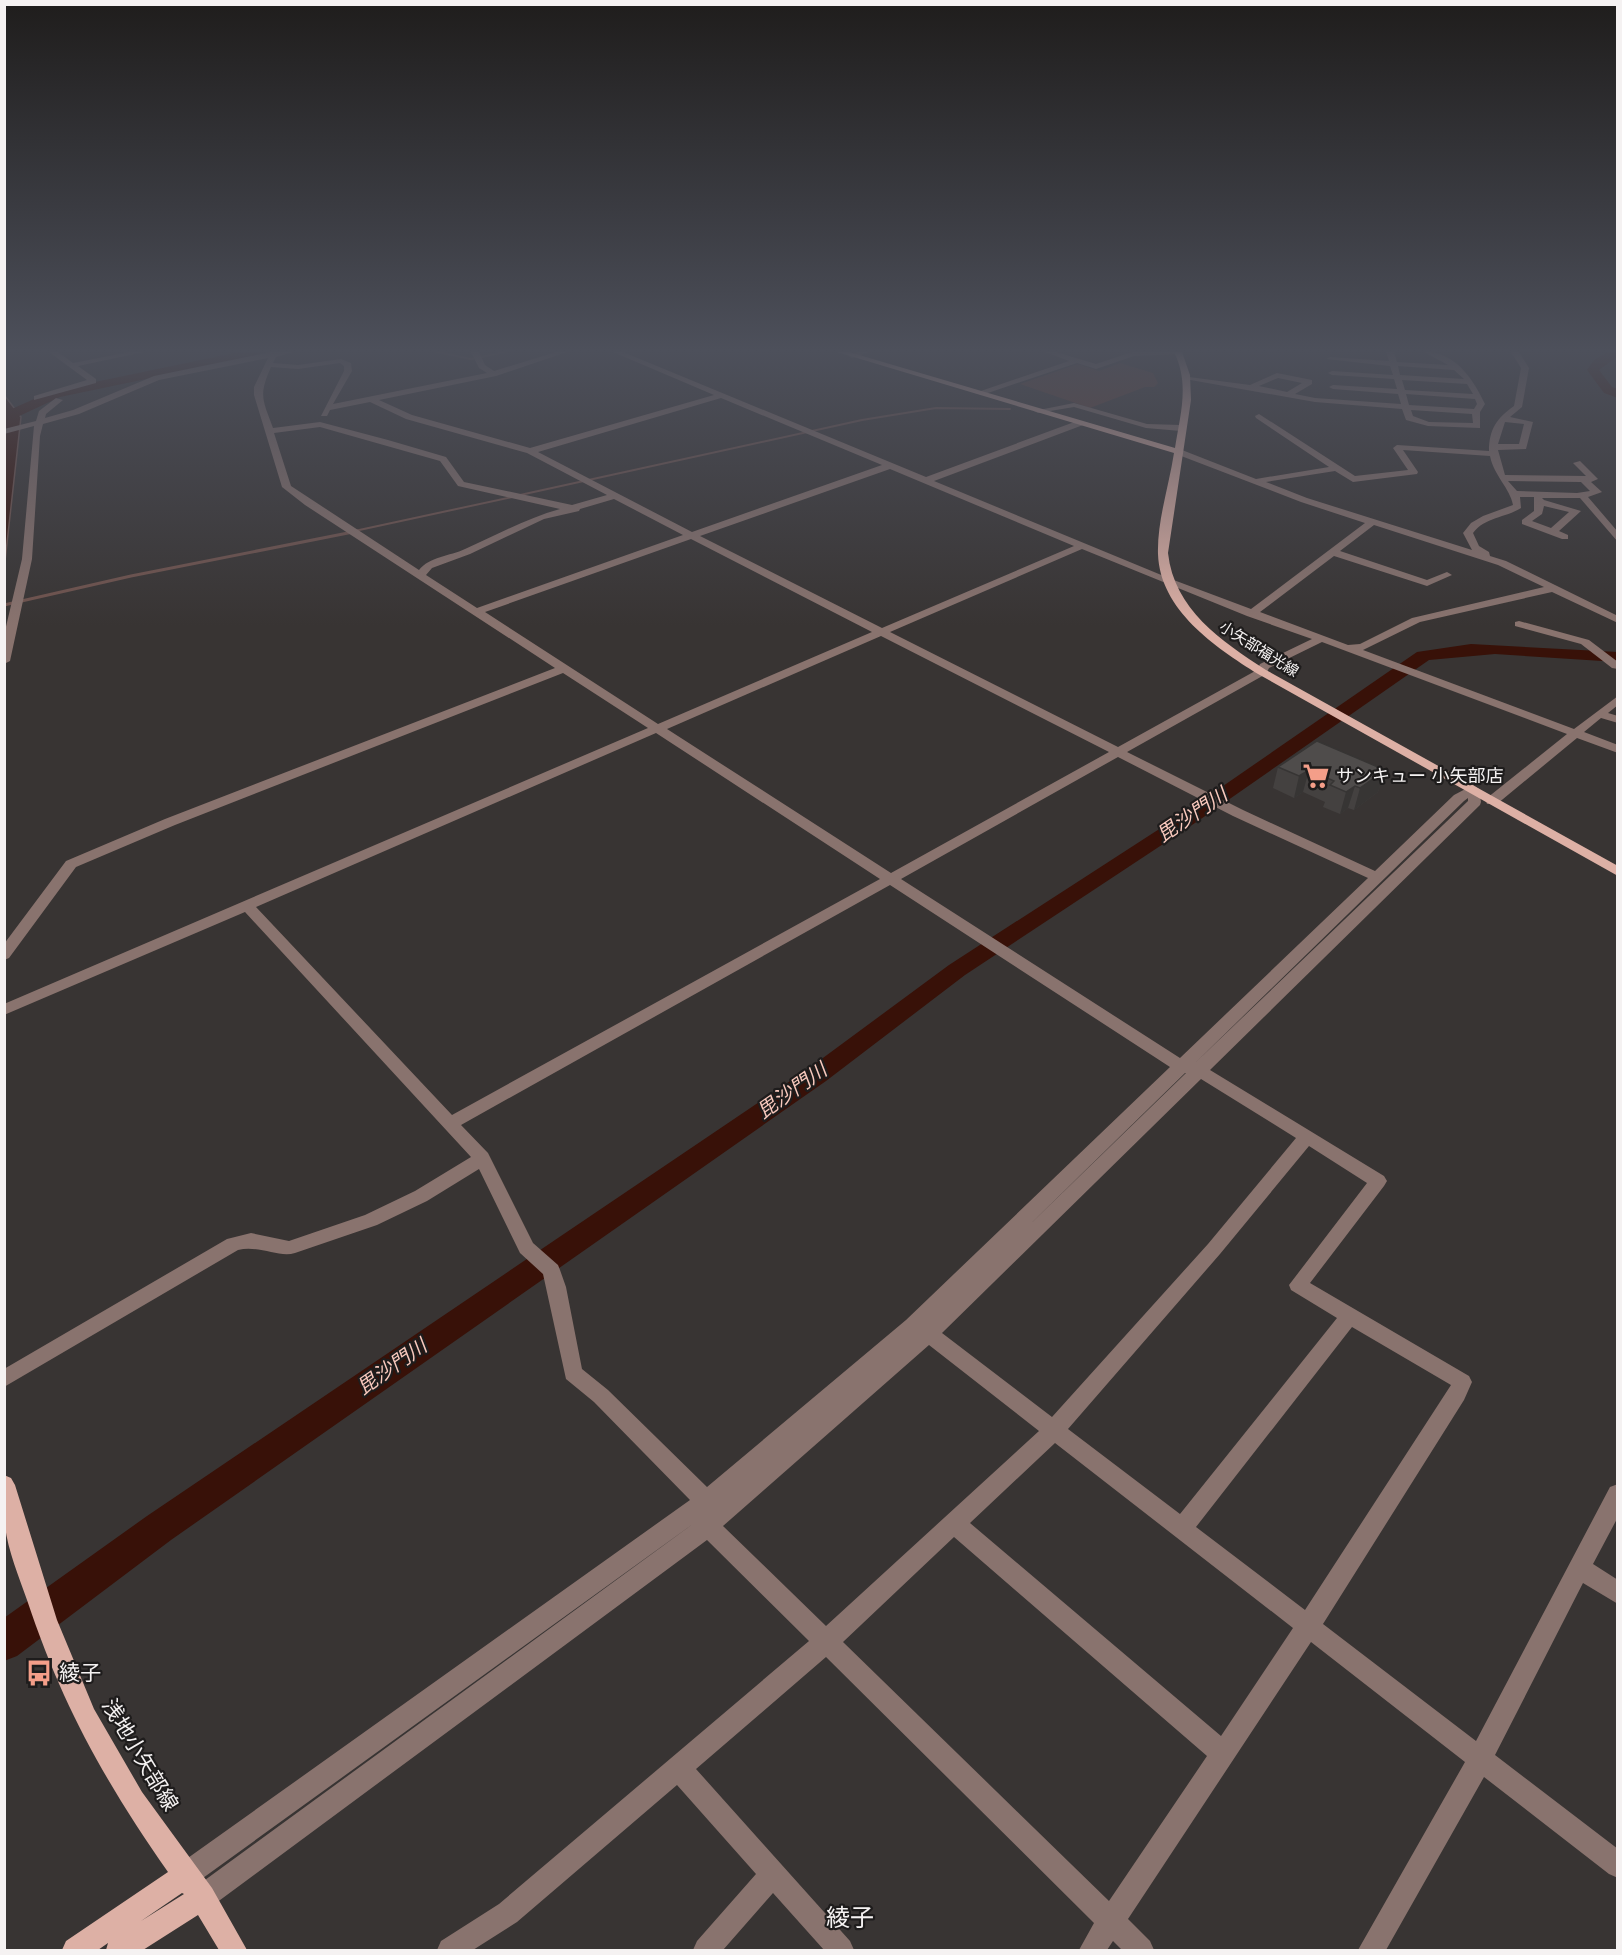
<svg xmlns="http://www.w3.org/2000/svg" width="1622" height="1955" viewBox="0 0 1622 1955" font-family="Jost,'Noto Sans JP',sans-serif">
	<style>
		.green { fill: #613c33 }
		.water { fill: #381108; stroke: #71544e; stroke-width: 1.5 }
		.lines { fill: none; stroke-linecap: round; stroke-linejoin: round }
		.stream-far1 { stroke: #71544e; stroke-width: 2 }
		.stream { stroke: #71544e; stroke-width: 3 }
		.river { fill: #381108; fill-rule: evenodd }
		.minor { fill: #89736e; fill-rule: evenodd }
		.major { fill: #ddb0a5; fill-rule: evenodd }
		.wall { fill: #444140 }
		.shaded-wall { fill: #373534 }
		.building { fill: #4f4c4b; stroke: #373534; stroke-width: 1.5 }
		.labels { text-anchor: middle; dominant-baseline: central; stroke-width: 4.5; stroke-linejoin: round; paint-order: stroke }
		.far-street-label { font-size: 15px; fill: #f5f2f2; stroke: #1e1c1c }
		.poi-label { font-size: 18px; fill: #f5f2f2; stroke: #1e1c1c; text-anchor: start }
		.water-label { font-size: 20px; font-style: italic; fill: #f9c9bd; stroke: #1e1c1c }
		.near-poi-label { font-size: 21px; fill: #f5f2f2; stroke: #1e1c1c; text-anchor: start }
		.near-street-label { font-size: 21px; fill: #f5f2f2; stroke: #1e1c1c }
		.near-neighbourhood-label { font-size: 24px; fill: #f5f2f2; stroke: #1e1c1c }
	</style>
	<rect width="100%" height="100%" fill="#383433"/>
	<path class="green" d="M 1120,363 L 1153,373 L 1158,383 L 1154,387 L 1145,387 L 1090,408 L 1020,384 L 1078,364 L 1099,371 Z"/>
	<path class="water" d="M 5,396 L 21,417 L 5,561 Z"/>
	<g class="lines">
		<path class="stream-far1" d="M 437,352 L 471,359 L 505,352
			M 520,495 L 862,420 L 936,408 L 1010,409
			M 350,532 L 512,497"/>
		<path class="stream" d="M 4,605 L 131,576 L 358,531"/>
		<path class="river" d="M 239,352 L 262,352 L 256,356 L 60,397 L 15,418 L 4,417 L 5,412 L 52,391 Z
			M 1608,352 L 1618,352 L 1618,356 L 1599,370 L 1612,387 L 1618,389 L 1618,398 L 1604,393 L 1587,370 L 1594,360 Z
			M 1471,644 L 1618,652 L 1618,662 L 1495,654 L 1429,660 L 1198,821 L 965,975 L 826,1081 L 171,1540 L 17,1656 L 4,1661 L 4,1618 L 147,1516 L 808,1069 L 949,965 L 1184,813 L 1417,652 Z"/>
		<path class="minor" d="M 49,352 L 58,352 L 73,363 L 129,352 L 144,352 L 78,366 L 96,379 L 96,383 L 34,400 L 34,396 L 87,380 Z
			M 271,352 L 293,352 L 276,357 L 273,363 L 298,365 L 341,359 L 351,363 L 352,371 L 333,404 L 487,373 L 479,368 L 471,352 L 479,352 L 485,365 L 494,371 L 556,352 L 567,352 L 496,376 L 379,400 L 412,415 L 530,448 L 714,395 L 613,352 L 623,352 L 926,477 L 1077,421 L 1083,421 L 1083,425 L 934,481 L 1171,579 L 1251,609 L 1365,523 L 1301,502 L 1176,454 L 1176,450 L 1182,450 L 1256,479 L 1329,467 L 1256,418 L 1255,416 L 1259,414 L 1355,476 L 1408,470 L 1393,448 L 1397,445 L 1489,451 C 1489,429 1497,418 1514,406 L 1521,368 L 1511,352 L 1519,352 L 1529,368 L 1522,407 L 1510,417 L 1533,422 L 1526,449 L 1498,450 L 1505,475 L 1586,476 L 1573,463 L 1580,461 L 1598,479 L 1591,482 L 1602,492 L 1588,497 L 1618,532 L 1618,542 L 1580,498 L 1542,498 L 1544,500 L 1581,511 L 1559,531 L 1568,535 L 1568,539 L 1562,539 L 1522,524 L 1522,520 L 1534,511 L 1534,497 L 1520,497 L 1521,508 C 1505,518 1485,517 1473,533 L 1479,546 L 1489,552 L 1490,556 L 1506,561 L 1618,616 L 1618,623 L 1552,592 L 1420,622 L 1363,650 L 1574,729 L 1618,696 L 1618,705 L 1608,713 L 1618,716 L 1618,723 L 1601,718 L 1584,732 L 1618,745 L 1618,753 L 1577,738 L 1497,804 L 1487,804 L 1486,801 L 1487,798 L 1567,734 L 1322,642 L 1269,668 L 1266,674 L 1127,752 L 1243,810 L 1375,871 L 1454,795 L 1473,785 L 1479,789 L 1481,802 L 1480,805 L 1210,1070 L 1384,1176 L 1387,1181 L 1384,1186 L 1310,1283 L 1469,1376 L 1472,1382 L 1464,1400 L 1323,1624 L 1476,1741 L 1610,1487 L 1618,1484 L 1618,1517 L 1593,1564 L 1618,1580 L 1618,1604 L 1583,1583 L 1495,1755 L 1618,1849 L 1618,1878 L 1609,1874 L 1484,1777 L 1386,1950 L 1358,1950 L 1465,1762 L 1311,1642 L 1128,1919 L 1150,1941 L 1154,1950 L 1122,1950 L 1113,1941 L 1107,1950 L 1079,1950 L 1094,1923 L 826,1657 L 696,1769 L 850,1941 L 854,1950 L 824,1950 L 773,1893 L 723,1950 L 693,1950 L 697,1941 L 756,1874 L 677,1785 L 517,1922 L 473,1950 L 437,1950 L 441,1941 L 499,1904 L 809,1641 L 707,1540 L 212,1906 L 203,1910 L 194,1906 L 190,1897 L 194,1888 L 697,1521 L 196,1883 L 187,1887 L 178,1883 L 174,1874 L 178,1865 L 690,1500 L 594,1402 L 566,1379 L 543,1274 L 520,1253 L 479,1169 L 427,1201 L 377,1225 L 295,1253 C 279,1258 259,1245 238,1250 L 4,1387 L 4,1369 L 227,1239 L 251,1233 L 289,1241 L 365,1215 L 415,1191 L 471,1157 L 245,912 L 4,1015 L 4,1004 L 648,728 L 563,673 L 175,825 L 76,867 L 9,958 L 4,960 L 4,944 L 66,861 L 165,819 L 555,668 L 305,505 L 282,487 L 254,395 L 254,387 L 268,358 L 159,380 L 79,414 L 43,424 L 40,436 L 32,559 L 10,661 L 4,664 L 4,635 L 22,559 L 34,426 L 4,434 L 4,429 L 36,421 L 39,411 L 56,398 L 63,400 L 46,414 L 45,418 L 73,410 L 154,376 ZM 340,363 L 344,366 L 344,371 L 321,416 L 327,416 L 330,410 L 370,402 L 406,419 L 527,453 L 607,495 L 572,505 L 464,482 L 446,457 L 388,440 L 320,422 L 273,428 C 263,400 258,396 271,367 L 298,369 ZM 721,398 L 882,465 L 692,532 L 538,452 ZM 1505,422 L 1524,424 L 1519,444 L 1498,444 ZM 320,427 L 440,461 L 458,486 L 560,509 C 527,518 497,535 465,549 C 450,556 429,557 419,570 L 291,486 L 274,433 ZM 1403,450 L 1490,456 C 1494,476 1510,488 1513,505 L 1483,516 L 1471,523 L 1463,533 L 1472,550 L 1307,498 L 1266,482 L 1335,471 L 1353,482 L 1417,474 L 1418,472 ZM 890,469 L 1074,546 L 882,628 L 700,536 ZM 1508,481 L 1581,482 L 1590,491 L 1577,493 L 1517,491 ZM 614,499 L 683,535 L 477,608 L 426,575 L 432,568 L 470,554 L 544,519 L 579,511 L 580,509 ZM 1544,506 L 1569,512 L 1551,528 L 1532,521 L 1542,514 ZM 1374,525 L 1498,565 L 1544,587 L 1412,618 L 1360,644 L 1348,645 L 1260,612 L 1334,556 L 1427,586 L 1452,575 L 1447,572 L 1427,580 L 1340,551 ZM 691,539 L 872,632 L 658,724 L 485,612 ZM 1082,549 L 1247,616 L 1312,639 L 1260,664 L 1257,670 L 1118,747 L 890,632 ZM 881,636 L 1109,752 L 891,873 L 667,729 ZM 656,733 L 880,879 L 452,1115 L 256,907 ZM 1118,757 L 1233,816 L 1368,878 L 1180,1058 L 901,879 ZM 1468,798 L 1468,801 L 1194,1064 L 1464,801 ZM 890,885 L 1170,1067 L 906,1320 L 707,1487 L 608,1390 L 582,1369 L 566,1287 L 560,1270 L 558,1265 L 533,1243 L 488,1153 L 461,1125 ZM 1185,1073 L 1186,1073 L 1021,1233 ZM 1201,1079 L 1296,1138 L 1208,1244 L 1052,1417 L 942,1333 ZM 1309,1146 L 1367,1183 L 1289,1285 L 1291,1290 L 1337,1318 L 1180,1514 L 1068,1429 L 1220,1254 ZM 1352,1327 L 1451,1385 L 1305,1610 L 1196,1527 ZM 929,1345 L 1039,1431 L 826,1626 L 723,1526 ZM 1055,1443 L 1293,1628 L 1221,1736 L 970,1523 ZM 954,1537 L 1207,1756 L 1109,1901 L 843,1642 Z
			M 858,352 L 869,352 L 852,358 L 848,356 Z
			M 1045,352 L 1056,352 L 1096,364 L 1132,352 L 1183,352 L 1179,354 L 1134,356 L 1096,369 L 1077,363 L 982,395 L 975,393 L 1069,361 Z
			M 1386,352 L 1394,352 L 1397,362 L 1448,365 L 1424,352 C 1456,351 1474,381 1485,404 L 1480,412 L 1480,428 L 1428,426 L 1406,420 L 1402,409 L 1315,402 L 1185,379 L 1189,377 L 1250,385 L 1277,373 L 1312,380 L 1312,384 L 1295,394 L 1315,398 L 1401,404 L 1398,394 L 1333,389 L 1329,387 L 1333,385 L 1397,389 L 1394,379 L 1332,375 L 1328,373 L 1332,371 L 1393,375 L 1390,366 L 1326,359 L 1330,357 L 1389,361 ZM 1398,366 L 1454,370 L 1464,379 L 1400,375 ZM 1278,378 L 1302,383 L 1287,392 L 1259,386 ZM 1402,380 L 1467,384 L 1473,394 L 1405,390 ZM 1406,394 L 1475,399 L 1477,404 L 1474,409 L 1409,405 ZM 1411,410 L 1472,414 L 1473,423 L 1429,422 L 1413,416 Z
			M 1074,403 L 1147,424 L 1181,425 L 1185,428 L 1181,431 L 1146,428 L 1074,407 L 1038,413 L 1034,411 Z
			M 1519,621 L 1589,640 L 1618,662 L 1618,669 L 1612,668 L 1581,644 L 1515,626 L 1515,622 Z"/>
		<path class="major" d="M 837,352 L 849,352 L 1175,448 C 1180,415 1190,384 1174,352 L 1182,352 L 1190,375 L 1191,400 L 1168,553 C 1174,609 1221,641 1266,670 L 1618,866 L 1618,876 L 1258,674 C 1215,647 1160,610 1158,554 C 1157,521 1169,486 1174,453 Z
			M 4,1475 L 11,1478 L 15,1485 L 57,1620 L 94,1709 L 142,1792 L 212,1888 L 247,1950 L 219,1950 L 198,1915 L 143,1950 L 106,1950 L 108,1943 L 98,1950 L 62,1950 L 66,1941 L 168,1872 C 105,1782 62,1705 27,1600 C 19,1577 8,1551 5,1526 C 2,1510 4,1492 4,1475 ZM 182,1893 L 184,1894 L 141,1921 Z"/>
	</g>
	<path class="wall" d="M 1278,767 L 1385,770 L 1378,792 L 1354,810 L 1348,808 L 1340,814 L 1323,807 L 1325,802 L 1303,792 L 1294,798 L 1273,788 Z"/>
	<path class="shaded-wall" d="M 1309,770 L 1303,792 L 1294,798 L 1299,776 Z
		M 1385,770 L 1378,792 L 1354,810 L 1360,788 Z
		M 1355,786 L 1348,808 L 1340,814 L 1346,792 Z"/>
	<path class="building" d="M 1317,741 L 1385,770 L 1360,788 L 1355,786 L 1346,792 L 1330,785 L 1334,781 L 1309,770 L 1299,776 L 1278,767 Z"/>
	<linearGradient id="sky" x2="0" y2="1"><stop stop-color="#1f1d1c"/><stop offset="0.56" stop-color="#4d505b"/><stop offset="1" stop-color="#4d505b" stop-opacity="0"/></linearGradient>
	<rect width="1622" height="626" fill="url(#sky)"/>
	<defs>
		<g id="supermarket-bare" transform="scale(2.07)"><path d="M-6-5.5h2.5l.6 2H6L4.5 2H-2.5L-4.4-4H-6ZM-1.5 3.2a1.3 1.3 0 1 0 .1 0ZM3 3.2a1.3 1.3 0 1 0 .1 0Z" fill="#f49e89" stroke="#1e1c1c" stroke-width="2.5" paint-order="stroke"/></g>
		<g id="bus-bare" transform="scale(2.07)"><path d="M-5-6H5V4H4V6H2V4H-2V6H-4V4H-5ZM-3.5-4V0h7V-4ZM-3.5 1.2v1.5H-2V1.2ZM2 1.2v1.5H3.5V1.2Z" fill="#f49e89" stroke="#1e1c1c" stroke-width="2.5" paint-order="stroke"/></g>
	</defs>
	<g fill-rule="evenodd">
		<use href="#supermarket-bare" x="1316" y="776"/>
		<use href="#bus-bare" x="39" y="1673"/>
	</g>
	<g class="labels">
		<g class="far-street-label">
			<text transform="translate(1259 649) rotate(32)">小矢部福光線</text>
		</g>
		<g class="poi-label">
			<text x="1336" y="776">サンキュー 小矢部店</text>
		</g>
		<g class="water-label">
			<text transform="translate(1192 815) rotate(-34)">毘沙門川</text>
			<text transform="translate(792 1091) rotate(-35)">毘沙門川</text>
			<text transform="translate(392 1367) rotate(-35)">毘沙門川</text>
		</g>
		<g class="near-poi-label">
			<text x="59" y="1673">綾子</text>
		</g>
		<g class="near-street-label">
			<text transform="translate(140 1755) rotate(59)">浅地小矢部線</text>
		</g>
		<g class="near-neighbourhood-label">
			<text x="850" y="1917">綾子</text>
		</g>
	</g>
	<rect width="1622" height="1955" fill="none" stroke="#f5f2f2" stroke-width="12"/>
</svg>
